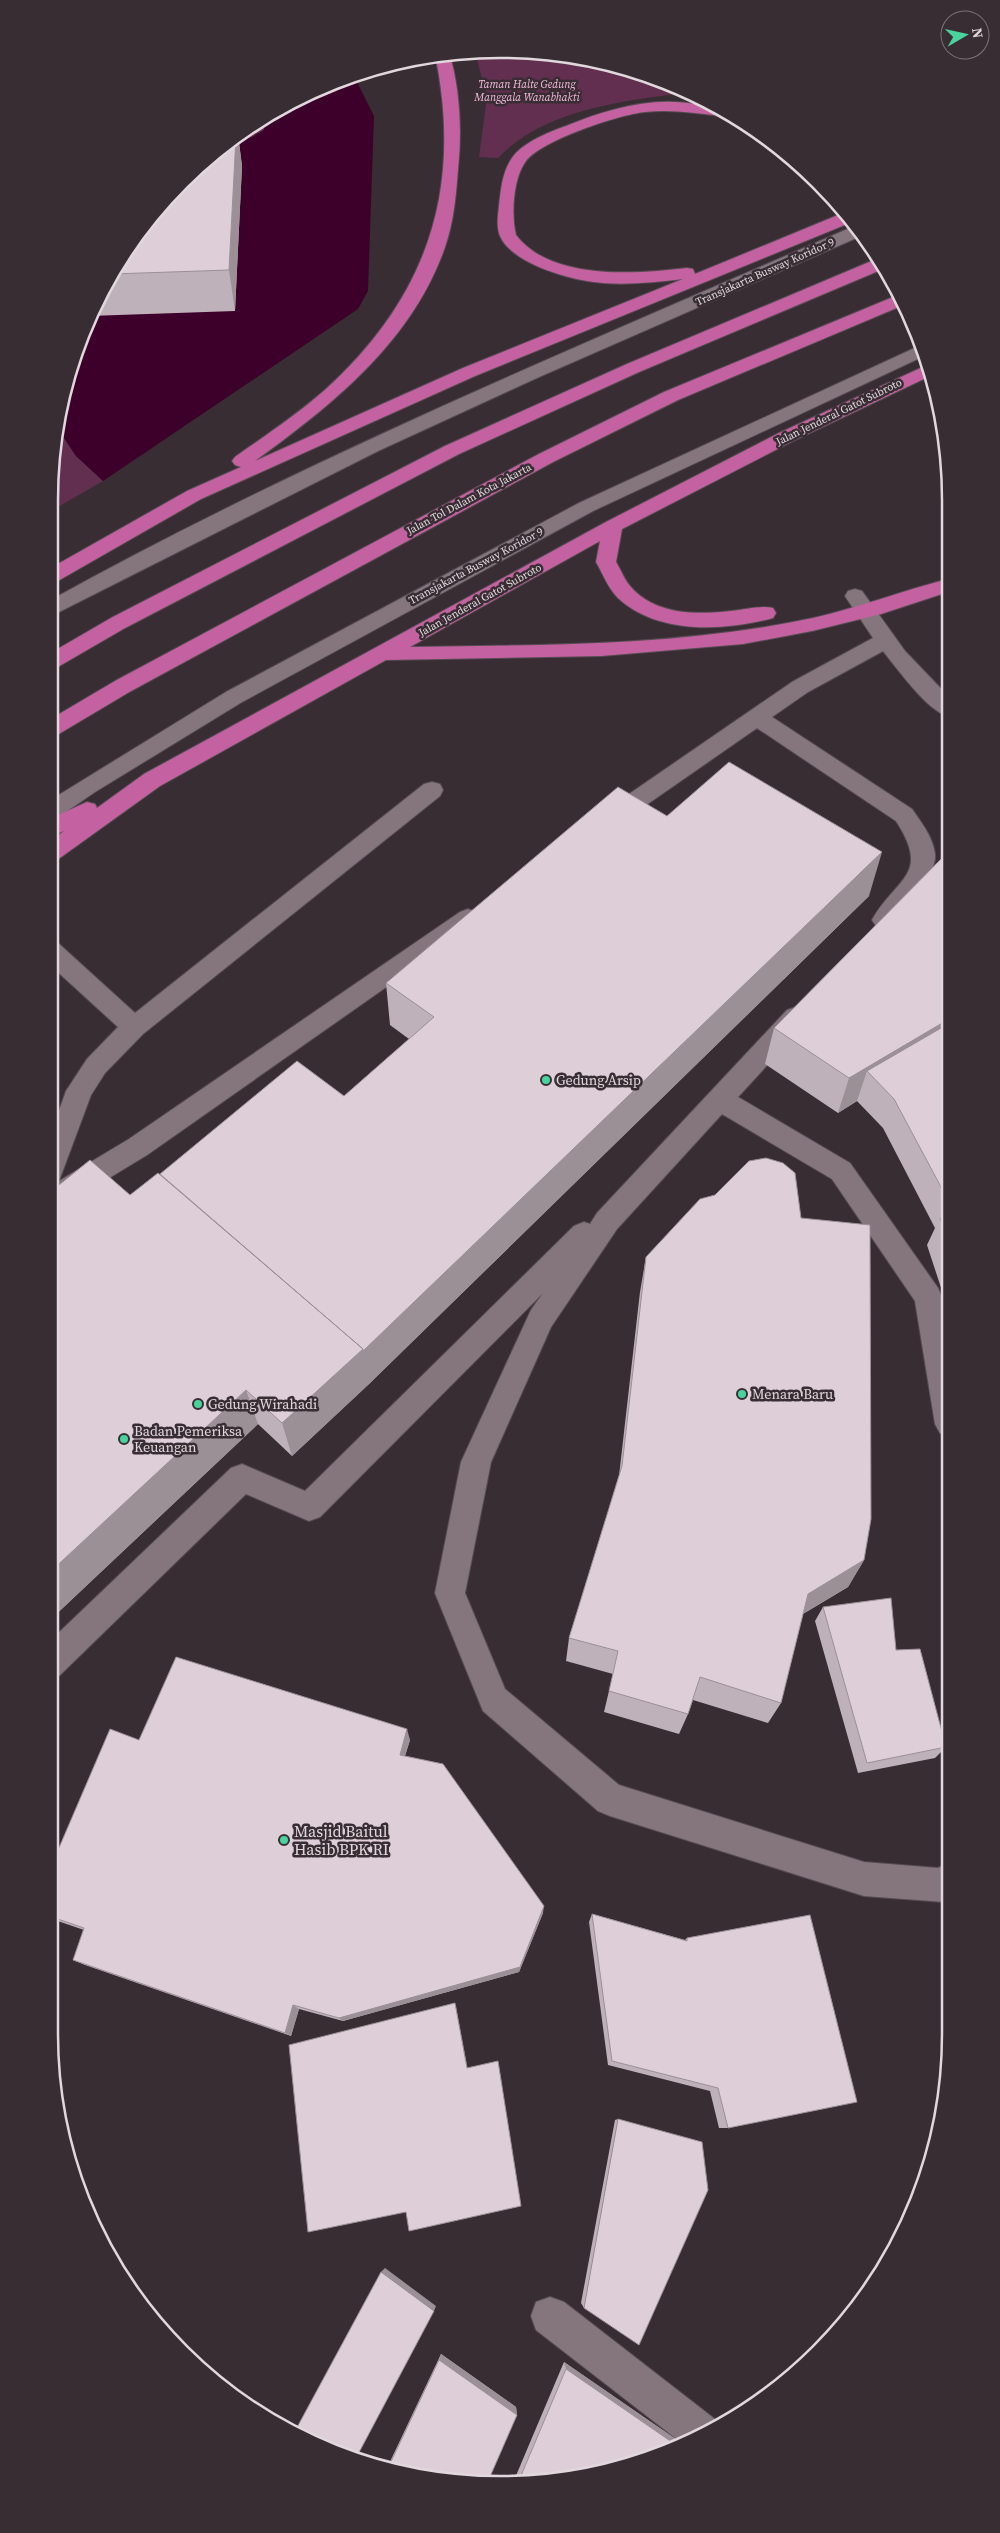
<svg xmlns="http://www.w3.org/2000/svg" width="1000" height="2533" viewBox="0 0 1000 2533" font-family="'Source Serif 4',serif">
	<style>
		.green { fill: #632f50 }
		.water { fill: #3d002b }
		.lines { fill: none; stroke-linecap: round; stroke-linejoin: round }
		.minor-casing { stroke: #564c52; stroke-width: 2 }
		.highway-casing { stroke: #564c52; stroke-width: 2 }
		.minor { fill: #85767e; fill-rule: evenodd }
		.highway { fill: #c461a0; fill-rule: evenodd }
		.wall { fill: #bfb1b9 }
		.shaded-wall { fill: #9b9096 }
		.building { fill: #deced7; stroke: #9b9096 }
		.poi-dot { fill: #49d49d; stroke: #392d34; stroke-width: 2 }
		.labels { text-anchor: middle; dominant-baseline: central; stroke-width: 5; stroke-linejoin: round; paint-order: stroke }
		.far-park-label { font-size: 11px; font-style: italic; fill: #f5b9dd; stroke: #392d34 }
		.far-street-label { font-size: 11px; fill: #e0d8dc; stroke: #392d34 }
		.poi-label { font-size: 14px; fill: #e0d8dc; stroke: #392d34; text-anchor: start }
		.near-poi-label { font-size: 16px; fill: #e0d8dc; stroke: #392d34; text-anchor: start }
		.rim { fill: none; stroke: #e0d8dc; stroke-width: 2.5 }
	</style>
	<rect width="100%" height="100%" fill="#392d34"/>
	<path class="green" d="M 530,50 C 580,58 632,62 675,94 C 615,102 541,112 498,158 L 479,157 L 487,97 L 475,52 Z
		M 264,117 L 264,130 L 252,137 L 227,143 Z
		M 58,429 L 76,456 L 103,481 L 49,512 Z"/>
	<path class="water" d="M 353,74 L 374,116 L 368,291 L 358,309 L 103,481 L 76,456 L 58,429 L 64,383 L 89,316 L 203,161 L 227,143 L 252,137 L 264,130 L 264,117 L 275,109 Z"/>
	<g class="lines">
		<g class="minor-casing">
			<path id="minor" d="M 852,227 L 855,227 L 861,236 L 539,377 L 378,451 L 49,617 L 49,601 C 307,458 582,345 852,227 Z
				M 919,346 L 922,357 L 593,511 L 242,702 L 95,792 L 57,818 L 49,820 L 49,801 L 226,692 L 579,503 Z
				M 855,589 L 862,591 L 905,651 L 948,696 L 948,716 C 927,711 897,668 883,651 L 808,692 L 772,717 L 912,809 C 921,822 933,837 935,854 C 937,872 907,920 890,927 C 885,929 881,928 876,926 L 872,920 C 895,878 932,876 896,821 L 757,728 L 616,826 L 608,828 L 600,826 L 597,820 L 600,814 L 792,682 L 873,638 L 845,596 L 848,591 Z
				M 432,782 L 440,784 L 443,790 L 440,796 L 143,1034 L 105,1073 L 91,1095 L 59,1181 L 129,1139 L 460,912 L 468,909 L 476,912 L 480,918 L 476,924 L 147,1155 L 58,1209 L 49,1212 L 49,1187 L 54,1184 L 49,1186 L 49,1139 L 66,1091 L 87,1059 L 118,1027 L 49,964 L 49,941 L 58,943 L 135,1013 L 424,784 Z
				M 796,1007 L 805,1010 L 808,1017 L 805,1024 L 738,1097 L 850,1163 L 938,1288 C 957,1329 950,1393 950,1437 L 940,1433 L 935,1424 L 915,1301 L 832,1179 L 722,1114 L 617,1229 L 551,1327 L 491,1462 L 465,1593 L 505,1689 L 619,1785 L 864,1862 L 938,1868 L 951,1862 L 951,1899 L 944,1902 L 864,1896 L 610,1816 L 598,1811 L 483,1711 L 435,1593 L 461,1462 L 531,1310 L 543,1293 L 320,1517 L 309,1521 L 246,1494 L 60,1675 L 49,1680 L 49,1642 L 231,1468 L 242,1464 L 305,1491 L 574,1226 L 584,1222 L 590,1224 L 597,1213 L 787,1010 Z
				M 550,2297 L 564,2302 L 716,2420 L 718,2426 L 683,2444 L 536,2330 L 531,2316 L 536,2302 Z"/>
		</g>
		<g class="highway-casing">
			<path id="highway" d="M 441,53 L 449,52 C 460,89 462,131 458,169 C 456,195 454,221 445,247 C 412,342 333,404 255,461 L 463,368 L 683,279 C 657,282 630,285 603,283 C 574,281 513,265 500,236 C 496,227 498,215 499,206 C 501,187 503,167 516,153 C 529,140 549,132 566,126 C 617,105 674,90 727,114 L 721,116 C 696,113 670,109 645,112 C 618,115 542,140 526,161 C 513,178 511,215 516,235 C 551,281 637,274 687,268 L 693,269 L 695,274 L 843,213 L 846,213 L 852,222 L 475,376 L 201,499 L 56,582 L 49,583 L 49,569 L 187,491 L 241,467 L 235,465 L 232,461 L 235,457 C 266,435 298,414 326,389 C 428,296 463,189 435,54 Z
				M 874,260 L 877,260 L 883,269 L 639,372 L 459,454 L 125,628 L 56,668 L 49,670 L 49,654 L 111,618 L 445,446 L 627,364 Z
				M 898,295 L 901,295 L 906,304 L 678,400 L 553,462 L 131,691 L 57,735 L 49,737 L 49,720 L 115,681 L 539,454 L 664,392 Z
				M 925,366 L 928,377 L 793,441 L 622,529 L 616,562 C 621,570 624,579 630,586 C 654,615 697,615 731,611 C 745,610 760,605 773,608 L 776,613 L 773,618 C 725,631 658,635 618,598 C 608,588 603,574 596,562 L 600,541 L 410,647 C 544,645 682,646 813,618 C 860,607 902,591 948,579 L 948,592 L 881,614 L 812,631 L 743,644 L 601,656 L 386,660 L 160,786 L 57,860 L 49,862 L 49,842 L 64,831 L 49,837 L 49,819 L 87,802 L 95,804 L 97,808 L 144,774 L 606,522 L 779,433 Z"/>
		</g>
		<use href="#minor" class="minor"/>
		<use href="#highway" class="highway"/>
	</g>
	<path class="wall" d="M 238,135 L 242,166 L 235,311 L 89,316 L 95,300 L 142,225 L 203,161 Z
		M 667,816 L 869,896 L 369,1384 L 292,1456 L 258,1424 L 49,1621 L 49,1193 L 130,1195 L 160,1174 L 344,1096 L 409,1039 L 390,1025 L 386,983 Z
		M 948,852 L 949,1312 L 927,1245 L 935,1228 L 883,1128 L 857,1101 L 838,1113 L 765,1064 L 774,1028 Z
		M 801,1218 L 864,1560 L 848,1587 L 803,1614 L 781,1703 L 768,1723 L 693,1700 L 688,1714 L 679,1734 L 604,1712 L 613,1674 L 566,1661 L 569,1638 L 619,1476 L 640,1292 L 646,1257 Z
		M 823,1607 L 896,1650 L 946,1747 L 935,1758 L 858,1773 L 815,1621 Z
		M 139,1740 L 410,1740 L 405,1756 L 543,1913 L 519,1972 L 343,2021 L 299,2009 L 291,2036 L 85,1965 L 73,1960 L 84,1930 L 49,1918 L 49,1871 Z
		M 592,1914 L 685,1940 L 687,1938 L 728,2128 L 719,2128 L 710,2091 L 608,2065 L 589,1922 Z
		M 618,2119 L 584,2308 L 581,2303 L 615,2120 Z
		M 441,2354 L 516,2407 L 517,2415 L 441,2480 L 387,2468 Z
		M 564,2362 L 680,2442 L 588,2476 L 515,2478 Z"/>
	<path class="shaded-wall" d="M 238,135 L 242,166 L 235,311 L 229,270 L 236,137 Z
		M 882,852 L 869,896 L 369,1384 L 292,1456 L 282,1423 Z
		M 949,1019 L 949,1047 L 867,1071 L 857,1101 L 838,1113 L 849,1078 Z
		M 246,1390 L 258,1424 L 49,1621 L 49,1573 Z
		M 864,1560 L 848,1587 L 794,1619 L 808,1594 Z
		M 407,1729 L 410,1740 L 402,1765 L 400,1755 Z
		M 544,1906 L 543,1913 L 519,1972 L 343,2021 L 339,2018 Z
		M 455,2003 L 456,2007 L 468,2071 L 467,2068 Z
		M 293,2005 L 299,2009 L 291,2036 L 285,2033 Z
		M 385,2268 L 436,2306 L 434,2311 L 381,2272 Z
		M 441,2354 L 516,2407 L 517,2415 L 439,2360 Z
		M 564,2362 L 680,2442 L 682,2445 L 679,2447 L 566,2369 Z"/>
	<path class="building" d="M 236,137 L 229,270 L 112,274 L 142,225 L 203,161 Z
		M 729,762 L 882,852 L 363,1351 L 363,1349 L 160,1174 L 297,1061 L 344,1096 L 434,1017 L 386,983 L 618,787 L 667,816 Z
		M 948,852 L 949,1019 L 849,1078 L 774,1028 Z
		M 948,1024 L 949,1025 L 949,1202 L 894,1099 L 867,1071 Z
		M 766,1158 L 783,1163 L 795,1173 L 801,1218 L 870,1225 L 871,1519 L 864,1560 L 808,1594 L 781,1703 L 700,1677 L 688,1714 L 609,1691 L 618,1651 L 569,1638 L 622,1466 L 646,1257 L 700,1199 L 715,1195 L 749,1161 Z
		M 90,1160 L 130,1195 L 158,1173 L 363,1349 L 282,1423 L 246,1390 L 49,1573 L 49,1193 Z
		M 949,1215 L 949,1244 L 940,1218 Z
		M 891,1598 L 896,1650 L 920,1649 L 946,1747 L 867,1763 L 823,1607 Z
		M 176,1657 L 407,1729 L 400,1755 L 443,1764 L 544,1906 L 520,1967 L 339,2018 L 293,2005 L 285,2033 L 73,1960 L 84,1928 L 49,1916 L 49,1871 L 110,1729 L 139,1740 Z
		M 592,1914 L 687,1941 L 687,1938 L 810,1915 L 857,2102 L 728,2128 L 718,2088 L 612,2061 Z
		M 455,2003 L 467,2068 L 498,2061 L 521,2206 L 409,2231 L 406,2212 L 308,2232 L 289,2045 Z
		M 618,2119 L 702,2142 L 708,2190 L 639,2345 L 584,2308 Z
		M 381,2272 L 434,2311 L 355,2460 L 294,2433 Z
		M 439,2360 L 517,2415 L 489,2479 L 441,2480 L 388,2468 Z
		M 566,2369 L 679,2447 L 673,2450 L 588,2476 L 520,2478 Z"/>
	<g class="poi-dot">
		<circle cx="546" cy="1080" r="5"/>
		<circle cx="742" cy="1394" r="5"/>
		<circle cx="198" cy="1404" r="5"/>
		<circle cx="124" cy="1439" r="5"/>
		<circle cx="284" cy="1840" r="5"/>
	</g>
	<g class="labels">
		<g class="far-park-label">
			<text x="527" y="84">Taman Halte Gedung<tspan x="527" dy="13">Manggala Wanabhakti</tspan></text>
		</g>
		<g class="far-street-label">
			<text transform="translate(765 272) rotate(-24)">Transjakarta Busway Koridor 9</text>
			<text transform="translate(839 412) rotate(-26)">Jalan Jenderal Gatot Subroto</text>
			<text transform="translate(469 499) rotate(-28)">Jalan Tol Dalam Kota Jakarta</text>
			<text transform="translate(476 566) rotate(-28)">Transjakarta Busway Koridor 9</text>
			<text transform="translate(480 600) rotate(-29)">Jalan Jenderal Gatot Subroto</text>
		</g>
		<g class="poi-label">
			<text x="556" y="1080">Gedung Arsip</text>
			<text x="752" y="1394">Menara Baru</text>
			<text x="208" y="1404">Gedung Wirahadi</text>
			<text x="134" y="1431">Badan Pemeriksa<tspan x="134" dy="16">Keuangan</tspan></text>
		</g>
		<g class="near-poi-label">
			<text x="294" y="1831">Masjid Baitul<tspan x="294" dy="18">Hasib BPK RI</tspan></text>
		</g>
	</g>
	<path d="M0 0H1000V2533H0ZM500 58H500A442 442 0 0 1 942 500V2034A442 442 0 0 1 500 2476H500A442 442 0 0 1 58 2034V500A442 442 0 0 1 500 58Z" fill="#392d34" fill-rule="evenodd"/>
	<path class="rim" d="M500 58H500A442 442 0 0 1 942 500V2034A442 442 0 0 1 500 2476H500A442 442 0 0 1 58 2034V500A442 442 0 0 1 500 58Z"/>
	<g transform="translate(965 35) rotate(81)"><circle r="24" fill="#392d34" stroke="#7c7177"/>
	<path d="M0-4L9 19L0 12L-9 19Z" fill="#49d49d"/>
	<text y="-8" font-size="14" font-weight="bold" text-anchor="middle" fill="#e0d8dc">N</text>
	</g>
</svg>
